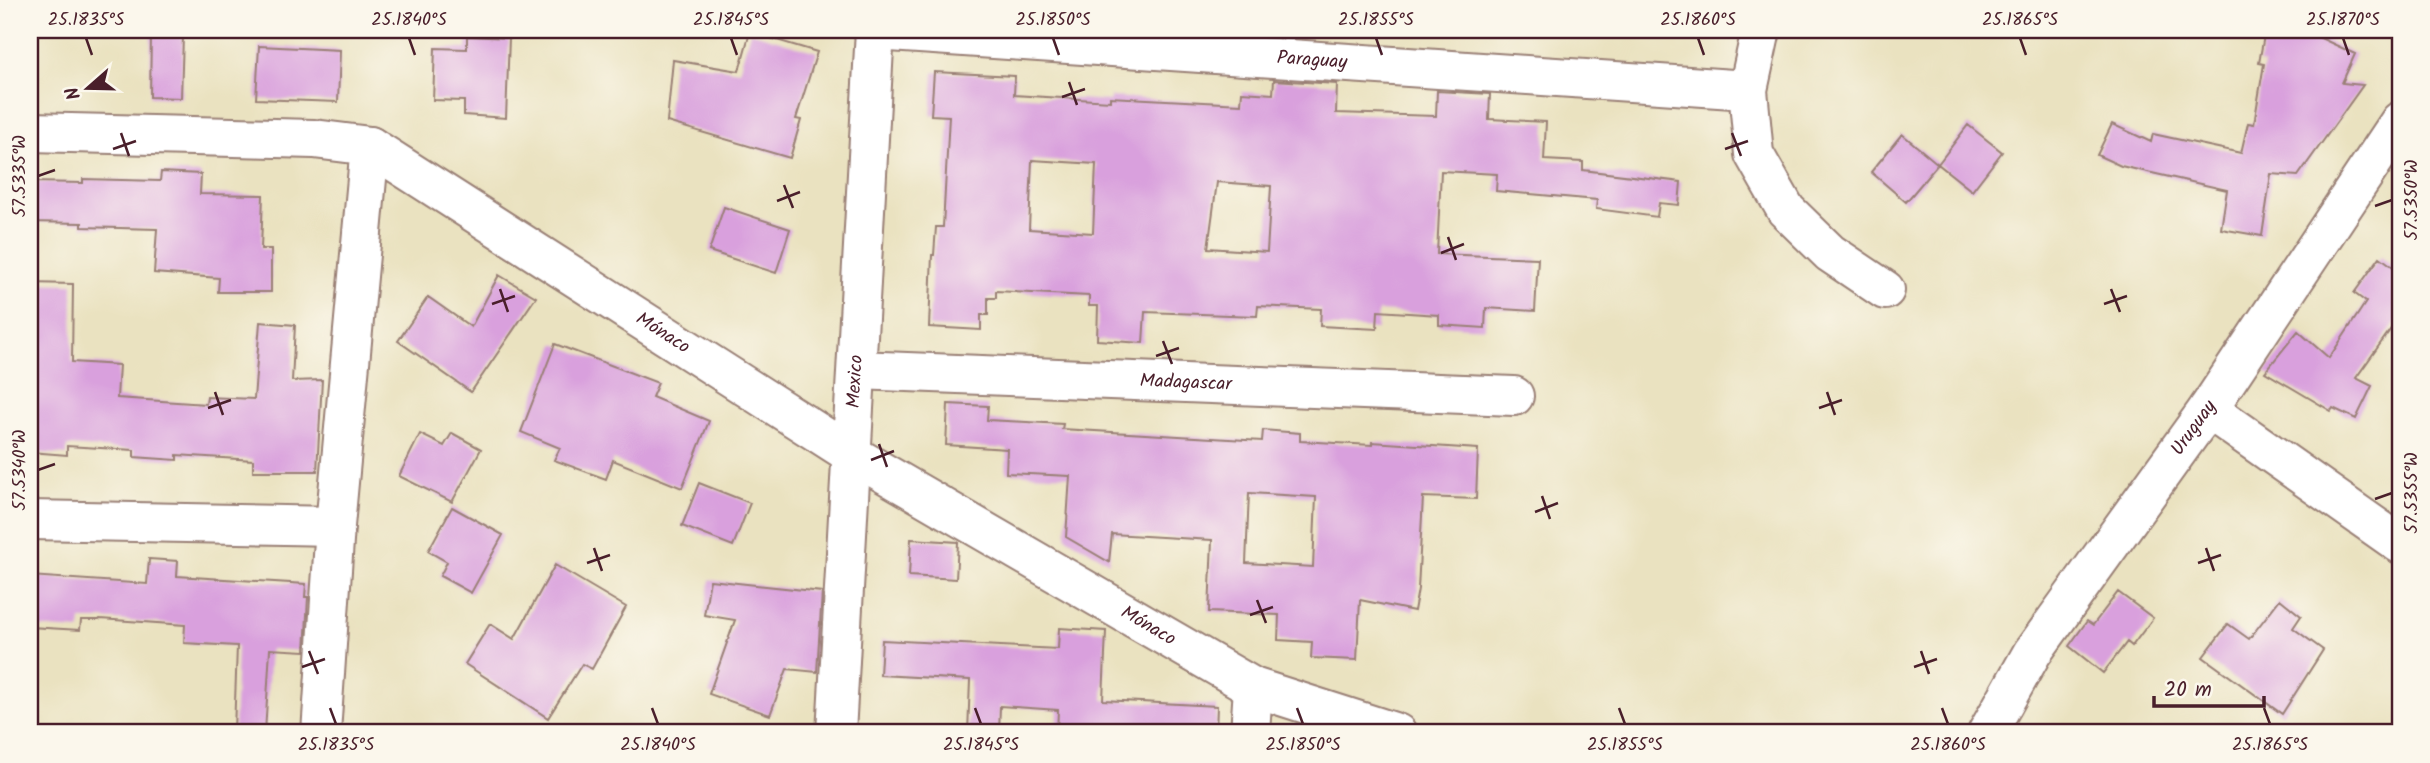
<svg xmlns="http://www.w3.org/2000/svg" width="2430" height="763" viewBox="0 0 2430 763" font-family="Kalam,sans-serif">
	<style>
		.building { fill: #d9a0dd; fill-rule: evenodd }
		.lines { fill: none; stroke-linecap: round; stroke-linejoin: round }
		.minor-casing { stroke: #9a8076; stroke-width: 42 }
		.minor { stroke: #fff; stroke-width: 38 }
		.ticks { fill: none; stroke: #4a1f2b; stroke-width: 2.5 }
		.labels { text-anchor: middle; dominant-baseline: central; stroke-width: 6; stroke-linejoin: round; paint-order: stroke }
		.street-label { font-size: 19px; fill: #4a1f2b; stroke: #fbf7ec }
		.neatline { fill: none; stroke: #4a1f2b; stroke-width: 2.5 }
		.ticks-label { font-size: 18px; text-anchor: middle; fill: #4a1f2b }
	</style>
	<rect width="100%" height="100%" fill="#fbf7ec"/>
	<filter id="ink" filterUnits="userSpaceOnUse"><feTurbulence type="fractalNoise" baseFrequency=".0143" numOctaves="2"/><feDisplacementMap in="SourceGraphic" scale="14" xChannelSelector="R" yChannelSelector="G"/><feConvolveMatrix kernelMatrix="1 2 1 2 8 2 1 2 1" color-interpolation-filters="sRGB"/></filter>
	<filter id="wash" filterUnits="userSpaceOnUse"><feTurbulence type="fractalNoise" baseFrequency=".00686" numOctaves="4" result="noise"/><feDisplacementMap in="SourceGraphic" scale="28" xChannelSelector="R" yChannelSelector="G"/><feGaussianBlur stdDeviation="1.57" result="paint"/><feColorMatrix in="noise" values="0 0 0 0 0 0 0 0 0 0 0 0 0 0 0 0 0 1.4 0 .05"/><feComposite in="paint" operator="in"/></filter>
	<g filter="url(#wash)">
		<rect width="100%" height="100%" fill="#eae2c0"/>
		<g id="blocks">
			<path class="building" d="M 2265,30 L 2289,30 L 2314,35 L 2355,54 L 2342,83 L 2363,85 L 2298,176 L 2271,174 L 2262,236 L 2221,229 L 2227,190 L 2121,166 L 2097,155 L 2112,124 L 2151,142 L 2153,134 L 2241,153 L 2248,123 L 2254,124 L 2264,64 L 2259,63 Z
				M 750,32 L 817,52 L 796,119 L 801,120 L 790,158 L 667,122 L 673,60 L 739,71 Z
				M 151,35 L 183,36 L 181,98 L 150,97 Z
				M 467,36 L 509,38 L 506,118 L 464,115 L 464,101 L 433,100 L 435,48 L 467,49 Z
				M 259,46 L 340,50 L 338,102 L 256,99 Z
				M 934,72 L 1015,76 L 1014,95 L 1110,101 L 1110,97 L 1241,104 L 1242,92 L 1273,94 L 1274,80 L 1337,84 L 1336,113 L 1436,116 L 1437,91 L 1490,94 L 1489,119 L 1546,122 L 1544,160 L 1583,162 L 1583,170 L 1681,182 L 1679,205 L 1659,203 L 1657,217 L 1596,209 L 1597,200 L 1496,191 L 1497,174 L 1441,171 L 1437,254 L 1538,258 L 1535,311 L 1486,308 L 1485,328 L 1439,325 L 1439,315 L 1378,311 L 1377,329 L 1320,326 L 1321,309 L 1258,306 L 1257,316 L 1145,312 L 1143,343 L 1097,340 L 1098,306 L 1089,306 L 1089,296 L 996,291 L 996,298 L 988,298 L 988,315 L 981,315 L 981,330 L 929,327 L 932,255 L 934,255 L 936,227 L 943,227 L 949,116 L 931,115 ZM 1032,160 L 1096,164 L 1093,233 L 1029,229 ZM 1217,182 L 1271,186 L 1267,252 L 1208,248 Z
				M 1968,125 L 2002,152 L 1972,191 L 1938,164 Z
				M 1902,134 L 1938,164 L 1906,202 L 1871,172 Z
				M 161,172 L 201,174 L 200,194 L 263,195 L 261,249 L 271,249 L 271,292 L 218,292 L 219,278 L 154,273 L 157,229 L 82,227 L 82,223 L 30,222 L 30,182 L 83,183 L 83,179 L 160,181 Z
				M 724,207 L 790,229 L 776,273 L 709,251 Z
				M 2380,257 L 2400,272 L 2400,316 L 2356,378 L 2372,386 L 2356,419 L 2333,408 L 2331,411 L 2265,372 L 2298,331 L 2329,358 L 2366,302 L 2354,293 Z
				M 499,275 L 536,297 L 471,392 L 398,341 L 428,297 L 471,327 Z
				M 30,283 L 73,284 L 72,362 L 119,365 L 117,398 L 206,404 L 207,397 L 254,399 L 260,322 L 295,325 L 292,381 L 322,380 L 317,471 L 253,471 L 253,460 L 177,455 L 177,460 L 134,457 L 134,450 L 67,446 L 67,455 L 30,452 Z
				M 555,344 L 658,383 L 652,397 L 709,421 L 682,488 L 613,460 L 606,479 L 554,460 L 560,448 L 521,432 Z
				M 948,404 L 988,406 L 987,420 L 1063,424 L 1062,429 L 1262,441 L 1263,430 L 1300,433 L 1300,441 L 1372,445 L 1372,442 L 1478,449 L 1476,499 L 1423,497 L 1418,589 L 1414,611 L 1360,600 L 1357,660 L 1311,658 L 1312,642 L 1278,640 L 1279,615 L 1209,612 L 1212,540 L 1112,534 L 1109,562 L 1066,537 L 1070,476 L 1006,473 L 1007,449 L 946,445 ZM 1249,493 L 1316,497 L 1313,567 L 1246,563 Z
				M 452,433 L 481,449 L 452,502 L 399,476 L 420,434 L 444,446 Z
				M 699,483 L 750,503 L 733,546 L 682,526 Z
				M 452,507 L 503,535 L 471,593 L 440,576 L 447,562 L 428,551 Z
				M 911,539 L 958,542 L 956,579 L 909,576 Z
				M 149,559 L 178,561 L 177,576 L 306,584 L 305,597 L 308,597 L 305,651 L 270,649 L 265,733 L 234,731 L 237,646 L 184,643 L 185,625 L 100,619 L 99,620 L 81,620 L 80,630 L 30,627 L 30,576 L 147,584 Z
				M 555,565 L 626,607 L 592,669 L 582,664 L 548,718 L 465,664 L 490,624 L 514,639 Z
				M 710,580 L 822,592 L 817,672 L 787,669 L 770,715 L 709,694 L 735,620 L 704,615 Z
				M 2118,592 L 2153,618 L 2132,646 L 2127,642 L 2103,673 L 2069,646 L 2087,621 L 2093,625 Z
				M 2280,599 L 2301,616 L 2293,628 L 2323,650 L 2282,714 L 2203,657 L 2228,624 L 2249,639 Z
				M 1059,628 L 1106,631 L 1103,700 L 1217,706 L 1216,733 L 1057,733 L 1058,710 L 1000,706 L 999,733 L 968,733 L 970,680 L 880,675 L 882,640 L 1058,649 Z"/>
		</g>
	</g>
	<g filter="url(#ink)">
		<use href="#blocks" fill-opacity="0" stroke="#9a8076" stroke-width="2"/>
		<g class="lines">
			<g class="minor-casing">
				<g id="minor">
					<path d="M 1761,30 L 1748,90 L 1754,154 L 1786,210 L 1830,253 L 1885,290"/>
					<path id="s1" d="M 875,31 L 1748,90"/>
					<path id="s2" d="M 30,132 L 314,139 L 370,146 L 851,454 L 1253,687 L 1397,733"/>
					<path id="s3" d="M 857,370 L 1514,396"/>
					<path d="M 2208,409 L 2400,544"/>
					<path d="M 30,520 L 335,526"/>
					<path d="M 321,733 L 335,526 L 370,146"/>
					<path id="s4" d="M 836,733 L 875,30"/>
					<path d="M 1250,733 L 1253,687"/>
					<path id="s5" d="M 1987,733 L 2032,653 L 2208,409 L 2400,121"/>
				</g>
			</g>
			<use href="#minor" class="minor"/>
		</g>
	</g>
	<path class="ticks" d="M 86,38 L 92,55M 409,38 L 415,55M 731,38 L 737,55M 1053,38 L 1059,55M 1376,38 L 1382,55M 1698,38 L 1704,55M 2020,38 L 2026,55M 2343,38 L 2349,55M 1069,82 L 1077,105M 1062,97 L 1085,89M 121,133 L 129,156M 1732,133 L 1741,156M 113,149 L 136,141M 1725,149 L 1748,141M 38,176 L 55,170M 784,185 L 793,208M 777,201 L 800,192M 2375,206 L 2392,200M 1448,237 L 1456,260M 1441,253 L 1464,244M 500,289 L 508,312M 2111,289 L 2120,312M 492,304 L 515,296M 2104,304 L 2127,296M 1163,341 L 1172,364M 1156,356 L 1179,348M 215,392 L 223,415M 1827,392 L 1835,415M 208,408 L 231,400M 1819,408 L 1842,400M 879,444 L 887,467M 871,460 L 894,451M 38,470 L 55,464M 1542,496 L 1550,519M 2375,499 L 2392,493M 1535,512 L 1558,503M 594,548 L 602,571M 2206,548 L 2214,571M 587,563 L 610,555M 2198,563 L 2221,555M 1257,600 L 1266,623M 1250,615 L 1273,607M 309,651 L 318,674M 1921,651 L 1929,674M 302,667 L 325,659M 1914,667 L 1937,659M 330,708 L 336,724M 652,708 L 658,724M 975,708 L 981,724M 1297,708 L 1303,724M 1619,708 L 1625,724M 1942,708 L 1948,724M 2264,708 L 2270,724"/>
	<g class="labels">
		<g class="street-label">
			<text stroke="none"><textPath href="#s1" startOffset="438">Paraguay</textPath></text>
			<text stroke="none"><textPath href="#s2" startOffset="688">Mónaco</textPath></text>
			<text stroke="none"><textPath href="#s4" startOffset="352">Mexico</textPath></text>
			<text stroke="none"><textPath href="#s3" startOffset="329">Madagascar</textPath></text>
			<text stroke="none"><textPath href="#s5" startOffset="369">Uruguay</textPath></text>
			<text stroke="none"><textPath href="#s2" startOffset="1255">Mónaco</textPath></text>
		</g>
	</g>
	<rect width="2430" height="763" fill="none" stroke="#fbf7ec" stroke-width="77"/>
	<g transform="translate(88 88) rotate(250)" stroke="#fbf7ec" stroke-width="5" paint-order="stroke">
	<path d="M0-5L12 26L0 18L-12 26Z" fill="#4a1f2b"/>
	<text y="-10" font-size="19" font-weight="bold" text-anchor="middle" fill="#4a1f2b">N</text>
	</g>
	<path d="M2154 696v10h110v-10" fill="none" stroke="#4a1f2b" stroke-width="3.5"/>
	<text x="2164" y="696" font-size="21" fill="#4a1f2b" stroke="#fbf7ec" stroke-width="5" paint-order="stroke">20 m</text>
	<rect x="38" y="38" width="2354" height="686" class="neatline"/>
	<g class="ticks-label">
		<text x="86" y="25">25.1835°S</text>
		<text x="409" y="25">25.1840°S</text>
		<text x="731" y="25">25.1845°S</text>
		<text x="1053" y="25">25.1850°S</text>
		<text x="1376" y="25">25.1855°S</text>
		<text x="1698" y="25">25.1860°S</text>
		<text x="2020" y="25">25.1865°S</text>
		<text x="2343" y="25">25.1870°S</text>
		<text transform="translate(19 176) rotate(-90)" y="6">57.5335°W</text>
		<text transform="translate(2411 200) rotate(-90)" y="6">57.5350°W</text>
		<text transform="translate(19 470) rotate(-90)" y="6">57.5340°W</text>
		<text transform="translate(2411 493) rotate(-90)" y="6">57.5355°W</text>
		<text x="336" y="750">25.1835°S</text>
		<text x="658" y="750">25.1840°S</text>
		<text x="981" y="750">25.1845°S</text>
		<text x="1303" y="750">25.1850°S</text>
		<text x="1625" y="750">25.1855°S</text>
		<text x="1948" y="750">25.1860°S</text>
		<text x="2270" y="750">25.1865°S</text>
	</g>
</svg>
